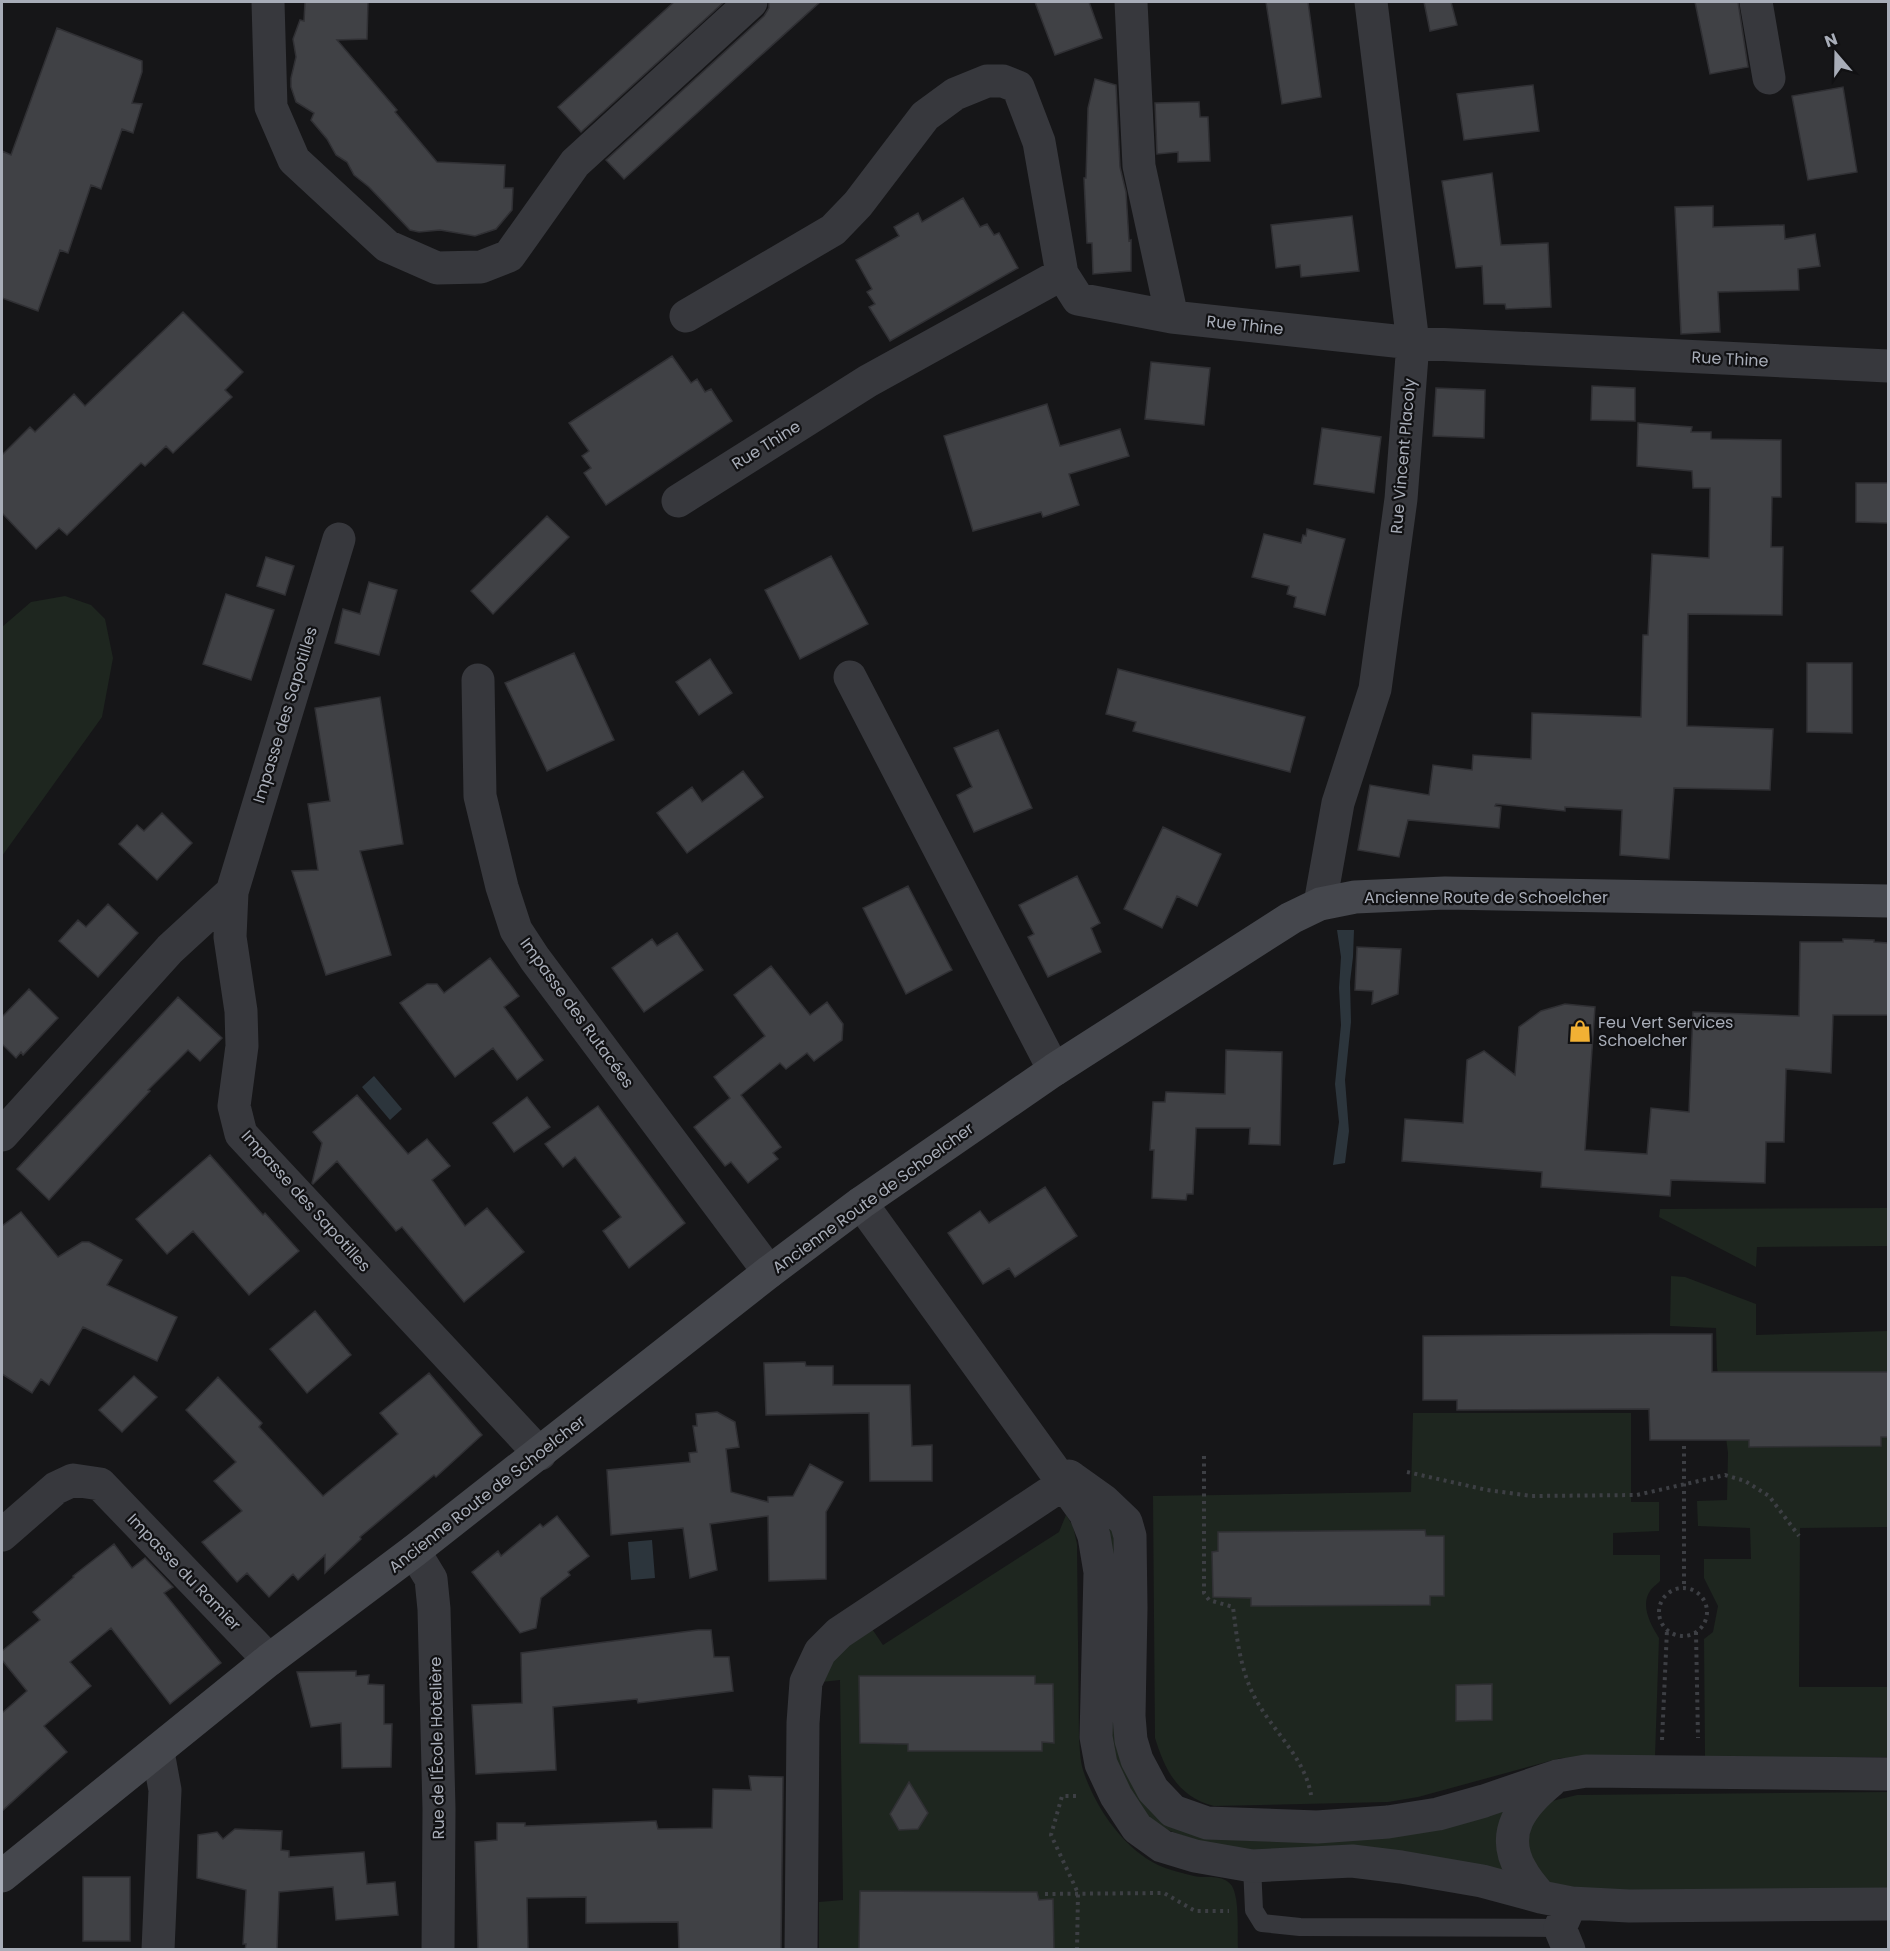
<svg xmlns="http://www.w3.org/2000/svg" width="1890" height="1951" viewBox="0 0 1890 1951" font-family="Poppins,sans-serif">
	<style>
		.green { fill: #1e261f }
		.water { fill: #2c353c }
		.building { fill: #404145; stroke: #303034; stroke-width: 1.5 }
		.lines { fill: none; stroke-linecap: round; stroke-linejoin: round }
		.path { stroke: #3d3f44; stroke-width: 4; stroke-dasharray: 3 4.5; stroke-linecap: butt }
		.service { stroke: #37383d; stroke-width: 18 }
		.minor { stroke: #37383d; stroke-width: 33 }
		.secondary { stroke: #45474d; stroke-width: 33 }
		.labels { text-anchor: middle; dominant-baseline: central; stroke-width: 4.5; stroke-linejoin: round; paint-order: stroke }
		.street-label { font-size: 16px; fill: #a8adb8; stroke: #111113 }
		.poi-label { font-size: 16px; fill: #a8adb8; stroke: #111113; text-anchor: start }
	</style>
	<rect width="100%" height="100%" fill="#161618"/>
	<path class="green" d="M 65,596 L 91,605 L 105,619 L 113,658 L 102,717 L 2,856 L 2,627 L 31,602 Z
		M 1888,1208 L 1888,1246 L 1757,1247 L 1756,1267 L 1659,1217 L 1660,1209 Z
		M 1671,1276 L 1685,1277 L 1756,1304 L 1756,1335 L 1888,1331 L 1888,1527 L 1800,1528 L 1799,1687 L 1888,1687 L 1888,1757 L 1705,1757 L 1704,1639 L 1713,1632 L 1718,1606 L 1704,1578 L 1704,1559 L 1751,1559 L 1750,1528 L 1698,1526 L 1697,1501 L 1727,1500 L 1728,1453 L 1717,1367 L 1716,1328 L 1670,1326 Z
		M 1413,1413 L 1631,1413 L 1631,1502 L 1659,1502 L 1659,1531 L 1613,1533 L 1613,1555 L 1660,1555 L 1660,1581 C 1657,1584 1652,1588 1650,1591 C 1640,1606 1651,1625 1659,1638 L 1655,1757 L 1561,1758 L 1418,1797 L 1388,1802 L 1214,1806 C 1178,1797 1165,1770 1155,1738 L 1153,1496 L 1411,1492 Z
		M 1066,1515 L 1073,1526 L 1077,1544 L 1079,1739 C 1080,1749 1080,1760 1083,1770 C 1095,1807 1123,1848 1158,1865 C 1169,1870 1182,1873 1194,1876 C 1206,1879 1223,1873 1232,1886 C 1240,1900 1237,1933 1238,1949 L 819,1949 L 819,1902 L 843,1900 L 840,1680 L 821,1682 L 822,1672 L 868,1623 L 883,1645 L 1059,1532 Z
		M 1099,1517 L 1112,1527 L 1118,1544 L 1119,1745 L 1166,1819 L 1512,1808 L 1514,1879 L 1226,1851 L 1156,1826 L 1129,1798 L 1110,1746 Z
		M 1888,1792 L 1888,1894 L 1557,1890 L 1534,1875 L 1526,1850 L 1532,1823 L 1548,1802 L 1577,1795 Z"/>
	<path class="water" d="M 1337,930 L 1354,930 L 1353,957 L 1350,982 L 1351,1022 L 1345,1080 L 1349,1131 L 1345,1163 L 1333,1165 L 1339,1122 L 1335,1084 L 1341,1025 L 1339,988 L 1341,957 Z
		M 374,1076 L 402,1109 L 390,1120 L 362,1087 Z
		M 652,1540 L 655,1578 L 631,1580 L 628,1542 Z"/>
	<path class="building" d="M 305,2 L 368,2 L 367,39 L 337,40 L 397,110 L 395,112 L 437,162 L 505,165 L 504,188 L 513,188 L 512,210 L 496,229 L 475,236 L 440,230 L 419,232 L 410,230 L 369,187 L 354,175 L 347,162 L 336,155 L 327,139 L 311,120 L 314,113 L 296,102 L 291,87 L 291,78 L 296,57 L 293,39 L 300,20 L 304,21 Z
		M 674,2 L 724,2 L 581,132 L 558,107 Z
		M 769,2 L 820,2 L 624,179 L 606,160 L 764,16 L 769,8 Z
		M 1035,2 L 1089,2 L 1102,38 L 1055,55 Z
		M 1266,2 L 1308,2 L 1321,97 L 1282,104 Z
		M 1424,2 L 1451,2 L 1457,25 L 1430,31 Z
		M 1695,2 L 1738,2 L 1748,67 L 1710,74 Z
		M 57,28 L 142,61 L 142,72 L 132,103 L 142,104 L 133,133 L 122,129 L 101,189 L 91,185 L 68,253 L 60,250 L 38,311 L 2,298 L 2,151 L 11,155 Z
		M 1095,79 L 1116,85 L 1120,167 L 1126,192 L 1129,241 L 1131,240 L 1131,271 L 1093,274 L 1092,243 L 1087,243 L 1084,178 L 1086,178 L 1088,108 Z
		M 1533,85 L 1539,131 L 1464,140 L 1457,94 Z
		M 1843,87 L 1857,172 L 1808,180 L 1792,96 Z
		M 1199,102 L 1200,117 L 1208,117 L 1210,161 L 1178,162 L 1178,152 L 1157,154 L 1155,103 Z
		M 1492,173 L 1501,245 L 1548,243 L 1551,307 L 1506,309 L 1505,304 L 1484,304 L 1482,266 L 1456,268 L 1442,181 Z
		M 963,198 L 980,227 L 987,224 L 994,235 L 999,233 L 1018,268 L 890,341 L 869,307 L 875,304 L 867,292 L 872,289 L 856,260 L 899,236 L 894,227 L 918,213 L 922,222 Z
		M 1713,206 L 1713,227 L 1784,225 L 1785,239 L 1815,234 L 1820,266 L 1798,269 L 1799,290 L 1718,292 L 1720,332 L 1681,334 L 1675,207 Z
		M 1352,216 L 1359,271 L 1301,277 L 1300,265 L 1276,268 L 1271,225 Z
		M 183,312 L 243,372 L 225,390 L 232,397 L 173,453 L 166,446 L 145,466 L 141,463 L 67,535 L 59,528 L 36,549 L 2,513 L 2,455 L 30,427 L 35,432 L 74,394 L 85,406 Z
		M 672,356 L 691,383 L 697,379 L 705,392 L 711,389 L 732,421 L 606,505 L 584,473 L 591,468 L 582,456 L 589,451 L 569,423 Z
		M 1151,362 L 1210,368 L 1204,425 L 1145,419 Z
		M 1592,386 L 1635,388 L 1635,421 L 1591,420 Z
		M 1436,388 L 1485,390 L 1484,438 L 1433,436 Z
		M 1047,404 L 1060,446 L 1120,429 L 1129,456 L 1069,474 L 1079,505 L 1043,517 L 1041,512 L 973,531 L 944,436 Z
		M 1638,423 L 1692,427 L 1691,432 L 1711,432 L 1711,439 L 1781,440 L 1781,497 L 1772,497 L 1771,547 L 1783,547 L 1782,615 L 1688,614 L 1687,726 L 1773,729 L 1770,790 L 1674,788 L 1669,859 L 1620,855 L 1622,810 L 1565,807 L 1565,811 L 1496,804 L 1495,806 L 1501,807 L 1499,828 L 1408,820 L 1399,857 L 1358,850 L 1370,785 L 1429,795 L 1433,765 L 1472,770 L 1473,755 L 1531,759 L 1532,713 L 1641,717 L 1643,635 L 1648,635 L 1652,554 L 1709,558 L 1710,488 L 1693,488 L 1692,471 L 1637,466 Z
		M 1322,428 L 1381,437 L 1374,493 L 1314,484 Z
		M 1856,483 L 1888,483 L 1888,523 L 1856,522 Z
		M 547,516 L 569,537 L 493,614 L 471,591 Z
		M 1307,529 L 1345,539 L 1325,615 L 1294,607 L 1296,597 L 1287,594 L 1289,586 L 1252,577 L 1264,534 L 1301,543 L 1303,535 L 1306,536 Z
		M 831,556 L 868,624 L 800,659 L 765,590 Z
		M 266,557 L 294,566 L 285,595 L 257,586 Z
		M 369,582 L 397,590 L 379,655 L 335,643 L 343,609 L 360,614 Z
		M 226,594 L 274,610 L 251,680 L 203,664 Z
		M 574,653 L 614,740 L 547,771 L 505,683 Z
		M 710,659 L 732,693 L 699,715 L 676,682 Z
		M 1807,663 L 1852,663 L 1852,733 L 1807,732 Z
		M 1118,669 L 1305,717 L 1290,772 L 1133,731 L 1136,722 L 1106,714 Z
		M 380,697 L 403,844 L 360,851 L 391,955 L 326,975 L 292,871 L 318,870 L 308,804 L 330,801 L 315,708 Z
		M 998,730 L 1032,808 L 974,832 L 957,795 L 972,787 L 954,748 Z
		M 743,771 L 763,797 L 687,853 L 657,813 L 692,787 L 702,802 Z
		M 162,813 L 192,843 L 157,880 L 119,844 L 137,825 L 144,831 Z
		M 1163,827 L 1221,854 L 1197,906 L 1177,896 L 1162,928 L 1124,909 Z
		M 1077,876 L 1100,923 L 1091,928 L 1101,952 L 1048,977 L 1028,937 L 1034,934 L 1019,905 Z
		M 908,886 L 952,970 L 906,994 L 863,908 Z
		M 108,904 L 138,933 L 98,977 L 59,941 L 78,920 L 86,927 Z
		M 677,933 L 703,970 L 644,1012 L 612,968 L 652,939 L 657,946 Z
		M 1843,939 L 1874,940 L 1874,942 L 1888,943 L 1888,1015 L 1833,1015 L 1831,1073 L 1786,1069 L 1784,1142 L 1766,1142 L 1765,1183 L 1671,1180 L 1670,1196 L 1541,1187 L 1542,1172 L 1402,1161 L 1405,1119 L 1463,1123 L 1467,1060 L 1484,1051 L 1515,1075 L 1519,1027 L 1541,1011 L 1565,1004 L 1595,1007 L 1585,1150 L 1647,1154 L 1651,1108 L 1689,1112 L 1693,1012 L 1799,1016 L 1800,942 L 1843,942 Z
		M 1357,947 L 1401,949 L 1398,994 L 1372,1004 L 1373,991 L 1355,990 Z
		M 490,958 L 519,996 L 504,1007 L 543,1060 L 517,1080 L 493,1048 L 455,1077 L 400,1003 L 427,984 L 437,984 L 444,993 Z
		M 771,966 L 810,1015 L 827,1002 L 843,1024 L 842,1040 L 814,1061 L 807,1053 L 786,1069 L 780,1063 L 741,1095 L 781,1147 L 773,1153 L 778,1159 L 748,1183 L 731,1162 L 725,1166 L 694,1127 L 730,1098 L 714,1077 L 765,1036 L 734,995 Z
		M 29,989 L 58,1018 L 23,1055 L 21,1052 L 16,1058 L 2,1044 L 2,1017 Z
		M 178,997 L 222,1038 L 200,1061 L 188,1050 L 148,1090 L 150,1091 L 49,1200 L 17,1169 Z
		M 1226,1050 L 1282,1052 L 1280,1145 L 1249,1144 L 1250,1128 L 1196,1128 L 1193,1194 L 1187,1194 L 1186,1200 L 1152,1198 L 1154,1150 L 1150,1150 L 1153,1102 L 1165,1102 L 1166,1092 L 1225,1094 Z
		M 357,1095 L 408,1154 L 427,1139 L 450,1166 L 432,1180 L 465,1226 L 487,1208 L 524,1252 L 464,1302 L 402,1227 L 396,1231 L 337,1161 L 313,1184 L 312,1183 L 322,1143 L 313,1132 Z
		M 527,1097 L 550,1127 L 514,1152 L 493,1123 Z
		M 598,1106 L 685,1223 L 629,1268 L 603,1231 L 621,1217 L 575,1157 L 563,1167 L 545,1144 Z
		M 210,1155 L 263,1215 L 265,1213 L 299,1251 L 249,1295 L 193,1231 L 167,1254 L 136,1219 Z
		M 1045,1187 L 1077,1236 L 1015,1277 L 1009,1268 L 983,1284 L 948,1233 L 980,1211 L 989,1223 Z
		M 21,1212 L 58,1257 L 82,1242 L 89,1242 L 122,1260 L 107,1285 L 177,1317 L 157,1361 L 83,1327 L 49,1385 L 41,1379 L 32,1393 L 2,1374 L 2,1226 Z
		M 315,1311 L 351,1355 L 307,1393 L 270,1349 Z
		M 1649,1334 L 1712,1334 L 1712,1372 L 1888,1372 L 1888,1437 L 1881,1437 L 1881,1446 L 1749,1447 L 1749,1440 L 1650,1440 L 1649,1409 L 1457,1410 L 1457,1400 L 1423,1400 L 1423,1336 Z
		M 805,1362 L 806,1366 L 833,1366 L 833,1385 L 910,1385 L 912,1446 L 932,1445 L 932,1481 L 870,1481 L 869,1413 L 766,1415 L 764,1363 Z
		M 429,1373 L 482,1435 L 436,1477 L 434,1475 L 360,1537 L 361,1539 L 325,1573 L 325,1555 L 298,1580 L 293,1574 L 269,1597 L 247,1573 L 237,1582 L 202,1542 L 242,1511 L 214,1481 L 236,1462 L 186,1410 L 218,1377 L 262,1423 L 259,1427 L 323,1496 L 398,1434 L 380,1413 Z
		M 134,1376 L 157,1397 L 122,1432 L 99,1410 Z
		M 717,1412 L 735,1422 L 739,1447 L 726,1449 L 731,1492 L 768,1502 L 768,1497 L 793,1496 L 810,1464 L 843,1482 L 826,1512 L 826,1579 L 769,1581 L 768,1516 L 710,1524 L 717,1570 L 690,1578 L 683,1528 L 611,1535 L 607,1470 L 690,1462 L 689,1453 L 697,1452 L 693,1426 L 697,1426 L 696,1414 Z
		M 557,1516 L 589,1556 L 568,1572 L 570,1575 L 541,1598 L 536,1628 L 520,1633 L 472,1572 L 498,1551 L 501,1556 L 540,1524 L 543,1527 Z
		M 1425,1530 L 1426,1536 L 1444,1536 L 1444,1596 L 1430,1596 L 1430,1605 L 1251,1606 L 1251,1598 L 1213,1597 L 1212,1552 L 1218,1551 L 1218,1532 Z
		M 114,1544 L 132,1568 L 145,1558 L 173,1587 L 164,1593 L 221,1663 L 170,1704 L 111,1628 L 70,1662 L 91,1686 L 44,1726 L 67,1752 L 2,1811 L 2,1713 L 27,1691 L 2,1660 L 2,1651 L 40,1620 L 33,1612 L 74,1577 L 73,1576 Z
		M 698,1630 L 711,1630 L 714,1657 L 729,1657 L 733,1691 L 638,1703 L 637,1699 L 553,1707 L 556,1770 L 476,1774 L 472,1705 L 522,1703 L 521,1653 Z
		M 356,1671 L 356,1676 L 369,1675 L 368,1684 L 384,1685 L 384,1724 L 392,1724 L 391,1767 L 342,1768 L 341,1723 L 311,1727 L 297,1672 Z
		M 859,1676 L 1035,1676 L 1035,1684 L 1053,1684 L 1054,1743 L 1042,1742 L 1042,1751 L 908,1751 L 908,1744 L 860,1743 Z
		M 1492,1684 L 1492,1720 L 1456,1721 L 1456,1685 Z
		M 749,1776 L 783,1777 L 781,1950 L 679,1950 L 678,1922 L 586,1923 L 586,1897 L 527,1898 L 528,1950 L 478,1950 L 475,1842 L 497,1840 L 497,1823 L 525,1823 L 525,1826 L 656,1821 L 658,1829 L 712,1828 L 713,1789 L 751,1790 Z
		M 909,1782 L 928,1813 L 918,1829 L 899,1830 L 890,1814 Z
		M 235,1829 L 282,1831 L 281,1850 L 289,1851 L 289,1857 L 364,1852 L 367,1884 L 395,1882 L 398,1915 L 336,1920 L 333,1887 L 279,1892 L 277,1950 L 245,1950 L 246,1944 L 243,1944 L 246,1890 L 197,1878 L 198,1835 L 217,1832 L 223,1839 Z
		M 83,1877 L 130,1877 L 130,1941 L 83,1941 Z
		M 860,1891 L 1037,1892 L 1039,1900 L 1053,1899 L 1054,1950 L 859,1950 Z"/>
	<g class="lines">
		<path class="path" d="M 1684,1446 L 1684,1588
			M 1204,1456 L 1204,1593 L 1209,1600 L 1233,1607 C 1237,1639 1240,1669 1255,1698 C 1272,1730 1305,1758 1311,1795
			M 1407,1472 L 1487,1490 L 1532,1496 L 1637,1495 L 1725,1475 L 1745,1481 L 1769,1496 L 1799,1536
			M1659 1612a24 24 0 1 1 48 0a24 24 0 1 1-48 0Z
			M 1696,1632 L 1698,1738
			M 1662,1740 L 1667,1630
			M 1045,1894 L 1164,1893 L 1195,1911 L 1229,1911
			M 1077,1950 L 1078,1893 L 1051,1835 L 1062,1796 L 1079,1796"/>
		<path class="service" d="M 1252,1866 L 1254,1910 L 1262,1923 L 1300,1927 L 1560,1928"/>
		<path class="minor" d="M 268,2 L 271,107 L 294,160 L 387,246 L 437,268 L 481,267 L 509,256 L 575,163 L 751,2
			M 1131,2 L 1139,166 L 1172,317
			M 1756,2 L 1769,78
			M 686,316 L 833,230 L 858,204 L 925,116 L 955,94 L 987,81 L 1003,81 L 1018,87 L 1039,142 L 1062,274
			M 678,501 L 868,381 L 1062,274 L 1078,299 L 1172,317 L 1413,343 L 1888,366
			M 339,539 L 232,892 L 230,937 L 241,1011 L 242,1046 L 234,1106 L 241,1134 L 540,1454
			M 850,677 L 1054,1070
			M 478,680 L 480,796 L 502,887 L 516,930 L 535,959 L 769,1272
			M 1320,904 L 1338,803 L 1375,689 L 1401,499 L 1413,343 L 1371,2
			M 2,1135 L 170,949 L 232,892
			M 861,1203 L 1085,1513 L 1094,1536 L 1100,1572 L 1096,1737 L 1101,1764 L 1116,1796 L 1137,1828 L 1162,1846 L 1195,1856 L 1252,1866 L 1352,1861 L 1401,1867 L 1482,1881 L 1541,1897 L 1571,1903 L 1629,1906 L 1888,1904
			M 1069,1476 L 1104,1501 L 1126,1522 L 1130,1536 L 1131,1608 L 1129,1716 L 1131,1740 L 1137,1760 L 1153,1790 L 1173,1811 L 1207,1823 L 1317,1827 L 1388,1822 L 1438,1814 L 1484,1801 L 1557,1776 L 1586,1771 L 1888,1774
			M 2,1535 L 56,1488 L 73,1480 L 100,1484 L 269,1660
			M 414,1551 L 431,1579 L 434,1609 L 439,1809 L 438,1950
			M 158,1752 L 165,1790 L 158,1950
			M 1541,1897 C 1534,1889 1526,1880 1521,1870 C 1499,1832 1523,1804 1551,1781
			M 801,1950 L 803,1723 L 806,1682 L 820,1652 L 839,1633 L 1072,1478
			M 1569,1950 L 1560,1928 L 1571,1903"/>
		<path class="secondary" d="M 2,1876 L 269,1660 L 414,1551 L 769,1272 L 861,1203 L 1054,1070 L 1291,918 L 1320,904 L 1355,897 L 1445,893 L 1888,901"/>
	</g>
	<defs>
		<g id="shop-bare" transform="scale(1.8)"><path d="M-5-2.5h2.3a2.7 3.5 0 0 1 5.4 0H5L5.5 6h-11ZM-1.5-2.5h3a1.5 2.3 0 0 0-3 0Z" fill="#f2b134" stroke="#111113" stroke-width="2.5" paint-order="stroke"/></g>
	</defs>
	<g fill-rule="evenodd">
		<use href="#shop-bare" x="1580" y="1031"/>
	</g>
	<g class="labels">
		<g class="street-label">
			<text transform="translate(1245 325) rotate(6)">Rue Thine</text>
			<text transform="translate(1730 359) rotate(3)">Rue Thine</text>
			<text transform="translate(766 445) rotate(-32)">Rue Thine</text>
			<text transform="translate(1403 456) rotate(-85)">Rue Vincent Placoly</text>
			<text transform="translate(285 715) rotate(-73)">Impasse des Sapotilles</text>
			<text x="1486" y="897">Ancienne Route de Schoelcher</text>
			<text transform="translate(577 1013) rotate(54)">Impasse des Rutacées</text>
			<text transform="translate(873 1198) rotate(-36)">Ancienne Route de Schoelcher</text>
			<text transform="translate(306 1201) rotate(48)">Impasse des Sapotilles</text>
			<text transform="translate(487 1494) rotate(-38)">Ancienne Route de Schoelcher</text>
			<text transform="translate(184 1572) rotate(46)">Impasse du Ramier</text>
			<text transform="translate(437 1748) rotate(-91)">Rue de l'École Hotelière</text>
		</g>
		<g class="poi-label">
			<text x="1598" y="1022">Feu Vert Services<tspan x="1598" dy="18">Schoelcher</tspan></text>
		</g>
	</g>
	<rect width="1890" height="1951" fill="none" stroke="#a8adb8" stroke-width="6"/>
	<g transform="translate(1836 54) rotate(340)" stroke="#111113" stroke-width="4.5" paint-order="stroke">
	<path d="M0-4.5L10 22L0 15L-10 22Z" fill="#a8adb8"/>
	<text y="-9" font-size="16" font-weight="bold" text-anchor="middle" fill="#a8adb8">N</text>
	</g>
</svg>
